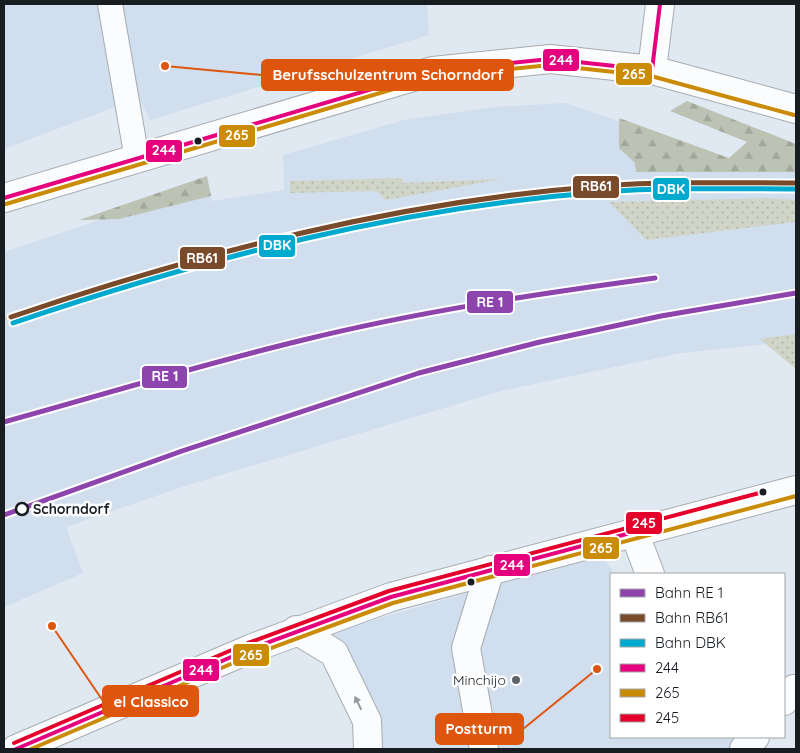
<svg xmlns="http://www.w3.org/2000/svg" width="800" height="753" viewBox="0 0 800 753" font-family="Quicksand,sans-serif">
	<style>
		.built { fill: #d1deee }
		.green { fill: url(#green-dots) }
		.forest { fill: url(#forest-firs) }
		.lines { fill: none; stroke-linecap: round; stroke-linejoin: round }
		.lane-casing { stroke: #a6acb2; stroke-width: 26 }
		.street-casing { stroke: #a6acb2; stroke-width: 30 }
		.secondary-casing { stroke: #a6acb2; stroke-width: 30 }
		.lane { stroke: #fafcfd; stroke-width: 24 }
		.street { stroke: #fafcfd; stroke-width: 28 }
		.secondary { stroke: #fafcfd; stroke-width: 28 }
		.rail { stroke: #cbcdd0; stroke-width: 4; stroke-dasharray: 8 4; stroke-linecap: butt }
		.bus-1-casing { stroke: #fff; stroke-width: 8 }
		.bus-2-casing { stroke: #fff; stroke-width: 8 }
		.bus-3-casing { stroke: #fff; stroke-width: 8 }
		.bus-1 { stroke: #e5007d; stroke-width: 4 }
		.bus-2 { stroke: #ca8b07; stroke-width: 4 }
		.bus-3 { stroke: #e4002b; stroke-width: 4 }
		.rail-1-casing { stroke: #fff; stroke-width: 9 }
		.rail-2-casing { stroke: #fff; stroke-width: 9 }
		.rail-3-casing { stroke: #fff; stroke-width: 9 }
		.rail-1 { stroke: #8e44ad; stroke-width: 5 }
		.rail-2 { stroke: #7a4b2a; stroke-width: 5 }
		.rail-3 { stroke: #00a9ce; stroke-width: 5 }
		.oneway { fill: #94989a }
		.bus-dot { fill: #181d22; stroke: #fff; stroke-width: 2 }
		.stop-dot { fill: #fff; stroke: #181d22; stroke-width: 2.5 }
		.poi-dot { fill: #5e646a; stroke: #fff; stroke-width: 2 }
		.labels { text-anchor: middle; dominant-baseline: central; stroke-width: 5; stroke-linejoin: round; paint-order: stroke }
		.stop-label { font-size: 14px; font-weight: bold; fill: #181d22; stroke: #fff; text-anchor: start }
		.poi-label { font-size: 14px; fill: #181d22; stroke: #fff; text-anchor: end }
		.leader { fill: none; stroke: #de560d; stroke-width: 2 }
		.callout-dot { fill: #de560d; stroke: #fff; stroke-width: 2 }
		.callout { fill: #de560d; stroke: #de560d; stroke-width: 2 }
		.callout-label { font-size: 15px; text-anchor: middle; font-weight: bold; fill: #fff }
		.line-badge { stroke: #fff; stroke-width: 2 }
		.badge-label { font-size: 14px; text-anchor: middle; font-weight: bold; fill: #fff }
	</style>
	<defs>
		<pattern id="green-dots" width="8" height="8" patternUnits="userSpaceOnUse" patternTransform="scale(1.25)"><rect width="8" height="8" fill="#d0d5c8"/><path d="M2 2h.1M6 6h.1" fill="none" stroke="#b2b6ac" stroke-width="1.8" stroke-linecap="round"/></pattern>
		<pattern id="forest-firs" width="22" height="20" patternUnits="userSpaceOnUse" patternTransform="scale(1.25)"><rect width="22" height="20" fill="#bcc3b4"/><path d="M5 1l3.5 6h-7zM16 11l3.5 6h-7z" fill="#a1a79a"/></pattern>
	</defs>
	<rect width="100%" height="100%" fill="#e0e8f1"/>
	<path class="built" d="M 4,4 L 427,4 L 429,35 L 150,120 L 139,98 L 4,149 Z
		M 566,103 L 644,130 L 741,171 L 796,172 L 796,341 L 681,353 L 501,391 L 188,485 L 66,527 L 83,573 L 4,607 L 4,252 L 208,184 L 212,201 L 284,190 L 283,155 L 404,120 L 494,107 Z
		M 601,555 L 615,574 L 611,574 L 611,737 L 742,737 L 732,749 L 357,749 L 357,717 L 324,634 Z"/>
	<path class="green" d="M 402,178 L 402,183 L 502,179 L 386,200 L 376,191 L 290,193 L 290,181 Z
		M 770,198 L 796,200 L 796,222 L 646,240 L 609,202 Z
		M 796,334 L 796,369 L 760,339 Z"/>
	<path class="forest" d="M 687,101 L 796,144 L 796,172 L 636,172 L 635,163 L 619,148 L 619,118 L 729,158 L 747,142 L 670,111 Z
		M 207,176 L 211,196 L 119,219 L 79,220 Z"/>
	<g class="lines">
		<g class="lane-casing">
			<path id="lane" d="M 110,4 L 137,159"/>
		</g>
		<g class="street-casing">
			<path id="street" d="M 652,70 L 660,4
				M 634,532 L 650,574
				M 296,630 L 334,653 L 367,721 L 368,749
				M 784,701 L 794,689
				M 16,749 L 250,649 L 391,597 L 796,490
				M 484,749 L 466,648 L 490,570
				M 744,749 L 755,737"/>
		</g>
		<g class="secondary-casing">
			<path id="secondary" d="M 4,198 L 433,71 L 550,59 L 652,70 L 796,109"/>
		</g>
		<use href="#lane" class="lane"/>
		<use href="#street" class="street"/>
		<use href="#secondary" class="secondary"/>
		<path class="rail" d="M 4,319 L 11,317"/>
		<g class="bus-1-casing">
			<path id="bus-1" d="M 652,70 L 660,4
				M 4,198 L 433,71 L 550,59 L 652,70
				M 16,749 L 250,649 L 391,597 L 634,532"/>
		</g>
		<g class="bus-2-casing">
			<path id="bus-2" d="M 6,204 L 434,77 L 550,65 L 651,76 L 794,115
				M 31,749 L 252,655 L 393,603 L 796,496"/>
		</g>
		<g class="bus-3-casing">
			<path id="bus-3" d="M 14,743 L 248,643 L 389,591 L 763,492"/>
		</g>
		<use href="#bus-1" class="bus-1"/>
		<use href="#bus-2" class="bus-2"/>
		<use href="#bus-3" class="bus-3"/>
		<g class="rail-1-casing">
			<path id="rail-1" d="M 4,422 C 102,395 200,365 299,341 C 416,312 536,294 655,278
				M 4,515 L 182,451 L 419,373 L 540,342 L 661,316 L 796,293"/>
		</g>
		<g class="rail-2-casing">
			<path id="rail-2" d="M 11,317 C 203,252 400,201 603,186 C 667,181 732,183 796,183"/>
		</g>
		<g class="rail-3-casing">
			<path id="rail-3" d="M 13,323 C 205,258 401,207 603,192 C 667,187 732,189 796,189"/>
		</g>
		<use href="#rail-1" class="rail-1"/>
		<use href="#rail-2" class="rail-2"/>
		<use href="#rail-3" class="rail-3"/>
	</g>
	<defs><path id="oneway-solid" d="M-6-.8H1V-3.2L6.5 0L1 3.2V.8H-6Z" transform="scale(1.25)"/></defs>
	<use class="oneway" href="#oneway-solid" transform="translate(358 703) rotate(-116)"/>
	<g class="bus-dot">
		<circle cx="198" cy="141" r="4.5"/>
		<circle cx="763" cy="492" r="4.5"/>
		<circle cx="471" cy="582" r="4.5"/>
	</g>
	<circle class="stop-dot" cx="22" cy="509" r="6"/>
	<circle class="poi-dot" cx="516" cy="680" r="5"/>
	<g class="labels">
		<g class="stop-label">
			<text x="33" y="509">Schorndorf</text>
		</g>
		<g class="poi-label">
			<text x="506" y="680">Minchijo</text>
		</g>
	</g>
	<path class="leader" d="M165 66L262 75M52 626L103 701M597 669L523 729"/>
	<g class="callout-dot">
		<circle cx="165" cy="66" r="5"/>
		<circle cx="52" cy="626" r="5"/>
		<circle cx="597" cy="669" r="5"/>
	</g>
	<g class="callout">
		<rect x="262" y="60" width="251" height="30" rx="5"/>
		<rect x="103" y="686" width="95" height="30" rx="5"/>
		<rect x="436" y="714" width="87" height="30" rx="5"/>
	</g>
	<g class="callout-label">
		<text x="388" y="80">Berufsschulzentrum Schorndorf</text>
		<text x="151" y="707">el Classico</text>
		<text x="479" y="734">Postturm</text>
	</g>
	<g class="line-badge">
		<rect x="542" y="48" width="38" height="24" rx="5" fill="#e5007d"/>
		<rect x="615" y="62" width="38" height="24" rx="5" fill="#ca8b07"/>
		<rect x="218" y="124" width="38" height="24" rx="5" fill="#ca8b07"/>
		<rect x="145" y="139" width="38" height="24" rx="5" fill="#e5007d"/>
		<rect x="572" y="175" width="48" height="24" rx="5" fill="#7a4b2a"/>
		<rect x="652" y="177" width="38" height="24" rx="5" fill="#00a9ce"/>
		<rect x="258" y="234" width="38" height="24" rx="5" fill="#00a9ce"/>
		<rect x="179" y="246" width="47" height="24" rx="5" fill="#7a4b2a"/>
		<rect x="466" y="290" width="48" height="24" rx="5" fill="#8e44ad"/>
		<rect x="141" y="365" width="47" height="24" rx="5" fill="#8e44ad"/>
		<rect x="625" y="511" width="38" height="24" rx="5" fill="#e4002b"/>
		<rect x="582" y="536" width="38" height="24" rx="5" fill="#ca8b07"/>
		<rect x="493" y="553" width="38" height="24" rx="5" fill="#e5007d"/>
		<rect x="232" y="643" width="38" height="24" rx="5" fill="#ca8b07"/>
		<rect x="182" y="658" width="38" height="24" rx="5" fill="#e5007d"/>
	</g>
	<g class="badge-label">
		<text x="561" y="65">244</text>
		<text x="634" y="79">265</text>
		<text x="237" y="140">265</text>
		<text x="164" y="155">244</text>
		<text x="596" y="191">RB61</text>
		<text x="671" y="194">DBK</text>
		<text x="277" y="250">DBK</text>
		<text x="202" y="263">RB61</text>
		<text x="490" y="307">RE 1</text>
		<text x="165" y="381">RE 1</text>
		<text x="644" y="528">245</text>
		<text x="601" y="553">265</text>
		<text x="512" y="570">244</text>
		<text x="251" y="660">265</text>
		<text x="201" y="675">244</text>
	</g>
	<rect width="800" height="753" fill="none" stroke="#181d22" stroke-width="10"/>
	<rect x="610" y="573" width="175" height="165" fill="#ffffff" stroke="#a3a5a7"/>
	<rect x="620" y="589" width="25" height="8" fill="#8e44ad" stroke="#a3a5a7"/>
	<text x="655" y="598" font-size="15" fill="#181d22">Bahn RE 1</text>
	<rect x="620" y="614" width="25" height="8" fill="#7a4b2a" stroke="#a3a5a7"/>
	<text x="655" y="623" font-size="15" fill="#181d22">Bahn RB61</text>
	<rect x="620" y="639" width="25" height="8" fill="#00a9ce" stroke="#a3a5a7"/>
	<text x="655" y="648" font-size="15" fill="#181d22">Bahn DBK</text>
	<rect x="620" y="664" width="25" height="8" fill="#e5007d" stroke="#a3a5a7"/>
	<text x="655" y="673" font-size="15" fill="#181d22">244</text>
	<rect x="620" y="689" width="25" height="8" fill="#ca8b07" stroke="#a3a5a7"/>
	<text x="655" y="698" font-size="15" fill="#181d22">265</text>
	<rect x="620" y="714" width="25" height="8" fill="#e4002b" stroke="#a3a5a7"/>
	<text x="655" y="723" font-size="15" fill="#181d22">245</text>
</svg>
